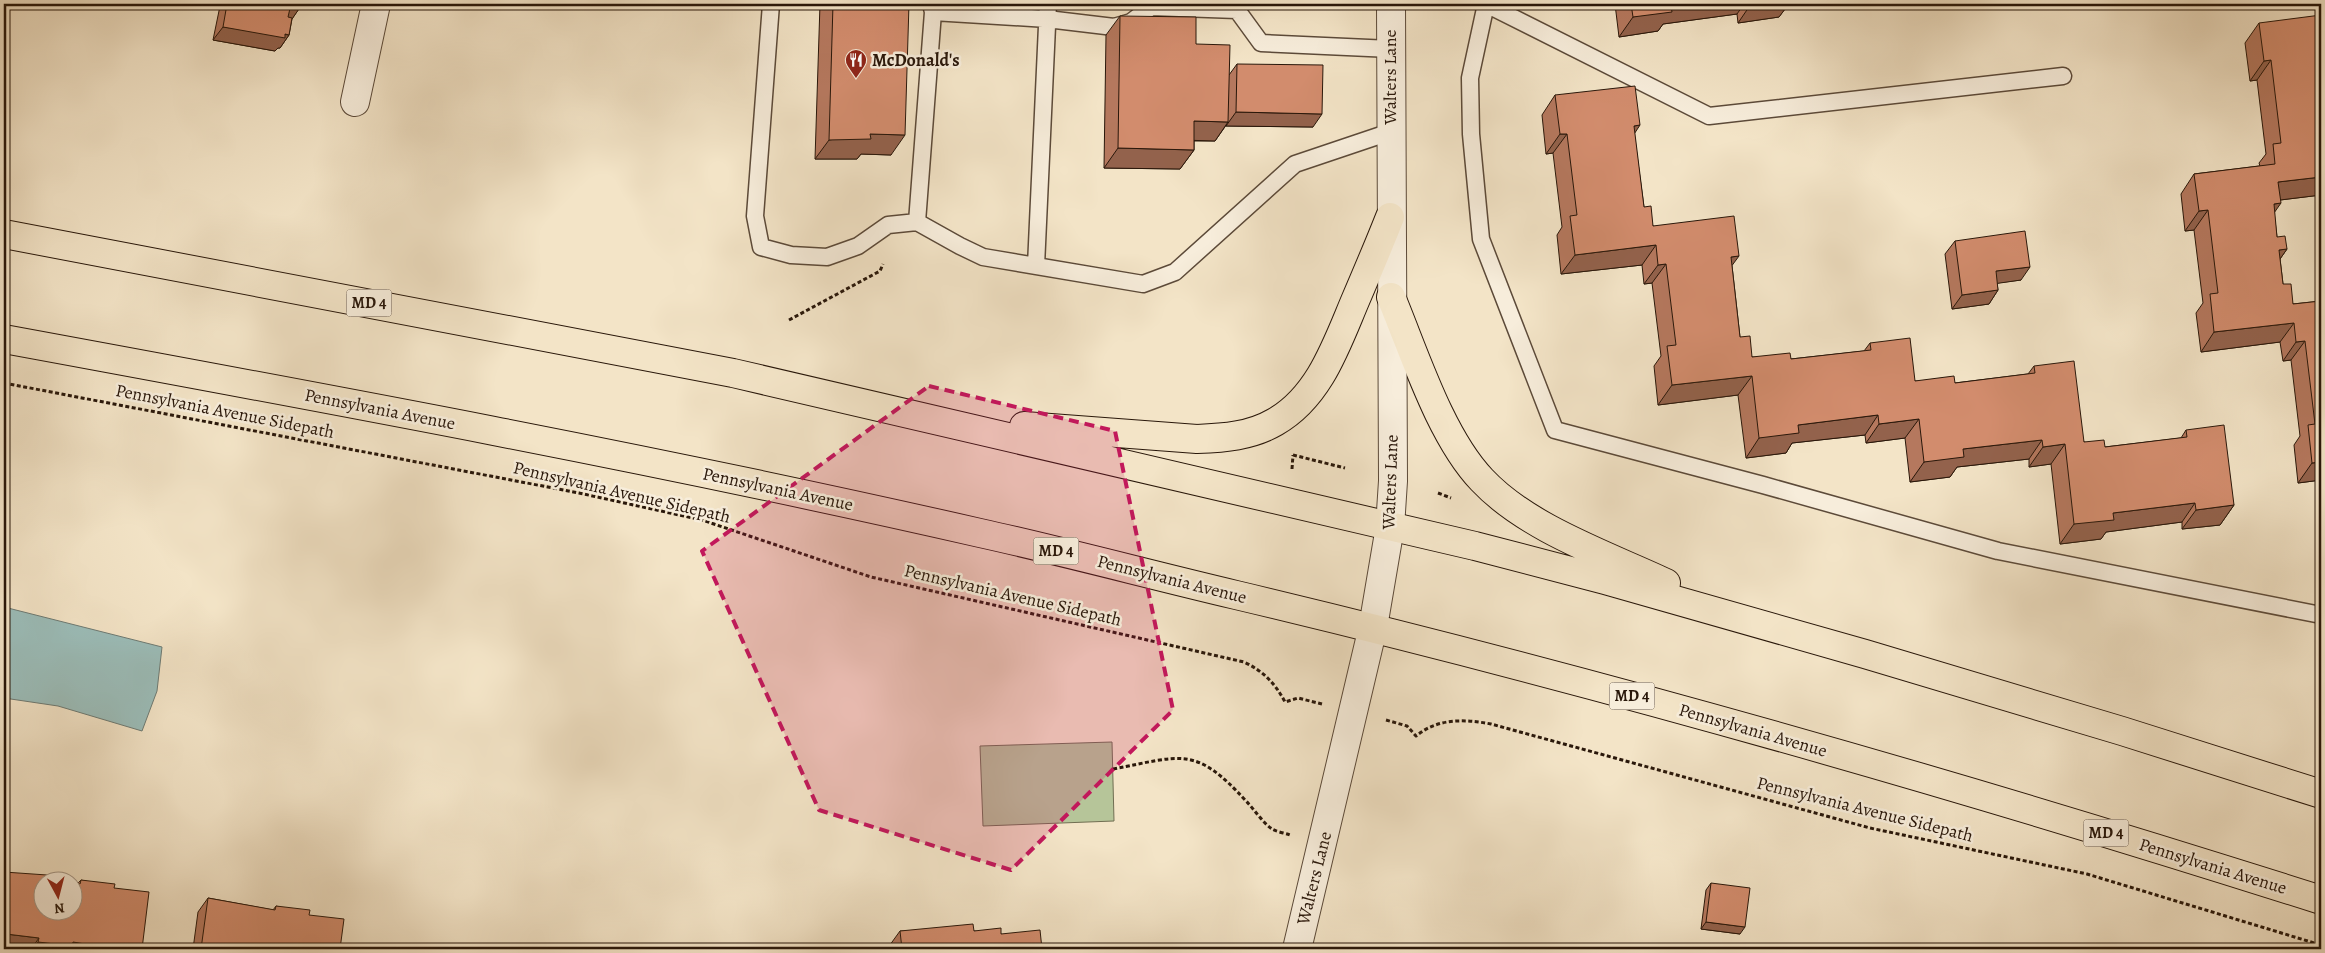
<svg xmlns="http://www.w3.org/2000/svg" width="2325" height="953" viewBox="0 0 2325 953" font-family="Alegreya,serif">
	<style>
		.green { fill: #b6c599; stroke: #706e52 }
		.water { fill: #9cbeba; stroke: #6e7b74 }
		.lines { fill: none; stroke-linecap: round; stroke-linejoin: round }
		.service-casing { stroke: #5c4a39; stroke-width: 19 }
		.minor-casing { stroke: #5c4a39; stroke-width: 30 }
		.tertiary-casing { stroke: #5c4a39; stroke-width: 30 }
		.trunk-casing { stroke: #29170a; stroke-width: 30 }
		.path { stroke: #29170a; stroke-width: 3; stroke-dasharray: 4 2.5; stroke-linecap: butt }
		.service { stroke: #f7eddb; stroke-width: 16 }
		.minor { stroke: #f7eddb; stroke-width: 28 }
		.tertiary { stroke: #f7eddb; stroke-width: 28 }
		.trunk { stroke: #f3e4c7; stroke-width: 28 }
		.wall { fill: #b5785e; stroke: #29170a }
		.shaded-wall { fill: #93624c; stroke: #29170a }
		.building { fill: #d28c6d; stroke: #29170a }
		.marked { fill: #c2185b; fill-opacity: 0.2; stroke: #c2185b; stroke-width: 4; stroke-dasharray: 10 6; stroke-linejoin: round }
		.labels { text-anchor: middle; dominant-baseline: central; stroke-width: 5; stroke-linejoin: round; paint-order: stroke }
		.shield { fill: #f7eddb; stroke: #675749; stroke-width: 1 }
		.shield-label { font-size: 16px; font-weight: bold; fill: #29170a }
		.poi-label { font-size: 18px; font-weight: bold; fill: #29170a; stroke: #f7eddb; text-anchor: start }
		.street-label { font-size: 18px; fill: #29170a; stroke: #f7eddb }
	</style>
	<rect width="100%" height="100%" fill="#f3e4c7"/>
	<filter id="stains"><feTurbulence type="fractalNoise" baseFrequency=".004" numOctaves="4"/><feColorMatrix values="0 0 0 0 .2 0 0 0 0 .09 0 0 0 0 .02 0 0 0 .5 -.17"/></filter>
	<radialGradient id="worn" r=".72"><stop offset=".6" stop-color="#630" stop-opacity="0"/><stop offset="1" stop-color="#630" stop-opacity=".3"/></radialGradient>
	<path class="green" d="M 1112,742 L 1114,821 L 983,826 L 980,746 Z"/>
	<path class="water" d="M 4,607 L 162,647 L 157,691 L 142,731 L 58,706 L 4,698 Z"/>
	<g class="lines">
		<g class="service-casing">
			<path id="service" d="M 771,4 L 755,216 L 761,247 L 791,255 L 827,257 L 858,246 L 888,225 L 917,222 L 960,246 L 983,257 L 1143,284 L 1175,272 L 1295,164 L 1390,132
				M 1151,4 L 1151,7 L 1237,10
				M 1237,4 L 1237,10 L 1261,43 L 1391,49
				M 1486,4 L 1470,78 L 1471,134 L 1481,239 L 1555,430 L 1763,485 L 1998,551 L 2321,615
				M 1486,4 L 1709,116 L 2063,76
				M 933,12 L 1047,19 L 1114,27 L 1131,22 L 1151,7
				M 917,222 L 933,12 L 931,4
				M 1036,266 L 1048,4"/>
		</g>
		<g class="minor-casing">
			<path id="minor" d="M 355,102 L 376,4"/>
		</g>
		<g class="tertiary-casing">
			<path id="tertiary" d="M 1297,949 L 1373,627 L 1390,527 L 1393,481 L 1391,4"/>
		</g>
		<g class="trunk-casing">
			<path id="trunk" d="M 4,234 L 733,373 L 1475,546 L 1605,580 L 1865,654 L 2122,731 L 2321,794
				M 1391,297 C 1414,352 1440,436 1482,480 C 1527,528 1606,555 1666,583
				M 4,339 C 330,399 656,459 980,533 C 1066,552 1151,575 1236,595 C 1602,682 1963,786 2321,900
				M 1024,426 L 1197,439 C 1224,438 1251,436 1275,422 C 1319,397 1336,346 1355,301 C 1367,273 1379,245 1390,217"/>
		</g>
		<path class="path" d="M 789,320 L 880,271 L 883,264
			M 4,383 L 579,493 L 702,520 L 871,577 L 1244,662 C 1263,671 1275,683 1285,702 L 1298,698 L 1322,704
			M 1293,455 L 1345,468
			M 1292,469 L 1293,455
			M 1438,493 L 1451,498
			M 1386,720 L 1407,726 L 1416,736 C 1438,718 1464,719 1491,724 L 1870,828 L 2087,874 L 2321,945
			M 1113,769 C 1182,756 1195,745 1246,801 C 1254,809 1263,823 1272,829 C 1277,832 1285,833 1290,835"/>
		<use href="#service" class="service"/>
		<use href="#minor" class="minor"/>
		<use href="#tertiary" class="tertiary"/>
		<use href="#trunk" class="trunk"/>
	</g>
	<path class="wall" d="M 221,4 L 302,4 L 292,19 L 289,35 L 280,48 L 278,48 L 275,51 L 213,40 L 220,6 Z
		M 820,4 L 909,4 L 891,155 L 861,154 L 857,159 L 815,159 Z
		M 1615,4 L 1818,4 L 1817,5 L 1785,9 L 1779,17 L 1738,23 L 1737,14 L 1663,24 L 1658,31 L 1619,37 Z
		M 1120,16 L 1229,75 L 1237,64 L 1313,127 L 1226,126 L 1227,124 L 1215,141 L 1194,141 L 1194,150 L 1180,169 L 1104,168 L 1106,35 Z
		M 2259,23 L 2321,195 L 2280,200 L 2274,212 L 2277,237 L 2287,249 L 2280,259 L 2283,284 L 2293,304 L 2321,301 L 2321,480 L 2298,483 L 2294,445 L 2300,436 L 2291,360 L 2283,361 L 2280,342 L 2201,352 L 2196,313 L 2203,303 L 2194,230 L 2185,231 L 2181,194 L 2194,174 L 2260,166 L 2259,163 L 2266,154 L 2257,80 L 2250,81 L 2245,43 Z
		M 1555,95 L 1634,133 L 1644,207 L 1653,226 L 1732,266 L 1740,337 L 1752,357 L 1791,359 L 1864,351 L 1870,343 L 1915,381 L 1955,383 L 2028,374 L 2034,366 L 2084,442 L 2105,447 L 2181,438 L 2186,430 L 2234,505 L 2220,525 L 2182,529 L 2182,522 L 2106,532 L 2101,539 L 2060,544 L 2051,464 L 2029,467 L 2029,459 L 1957,467 L 1950,477 L 1910,482 L 1905,438 L 1866,443 L 1865,435 L 1792,443 L 1786,453 L 1746,458 L 1738,395 L 1658,405 L 1654,366 L 1661,356 L 1652,283 L 1644,284 L 1642,265 L 1561,274 L 1557,235 L 1562,227 L 1553,153 L 1546,154 L 1542,115 Z
		M 1955,241 L 2021,280 L 1997,283 L 1998,290 L 1989,304 L 1952,309 L 1945,254 Z
		M 4,872 L 47,880 L 78,883 L 81,880 L 114,888 L 142,949 L 10,949 L 4,948 Z
		M 1711,883 L 1740,934 L 1701,929 L 1706,890 Z
		M 208,898 L 273,910 L 276,906 L 309,915 L 340,949 L 193,949 L 198,912 Z
		M 900,931 L 974,931 L 1001,934 L 1042,949 L 887,949 Z"/>
	<path class="shaded-wall" d="M 291,4 L 301,6 L 292,19 L 281,18 Z
		M 1686,4 L 1744,4 L 1737,14 L 1663,24 L 1658,31 L 1619,37 L 1633,17 L 1671,6 Z
		M 1751,4 L 1818,4 L 1817,5 L 1785,9 L 1779,17 L 1738,23 Z
		M 223,27 L 289,35 L 280,48 L 278,48 L 275,51 L 213,40 Z
		M 2271,60 L 2257,80 L 2250,81 L 2264,61 Z
		M 1236,112 L 1322,114 L 1313,127 L 1226,126 Z
		M 1194,121 L 1228,122 L 1215,141 L 1181,140 Z
		M 1640,125 L 1627,145 L 1634,126 Z
		M 870,134 L 905,135 L 891,155 L 861,154 L 857,159 L 815,159 L 829,140 Z
		M 1560,134 L 1567,134 L 1553,153 L 1546,154 Z
		M 1118,148 L 1194,150 L 1180,169 L 1104,168 Z
		M 2321,177 L 2321,195 L 2264,202 L 2278,182 Z
		M 2281,203 L 2267,223 L 2274,204 Z
		M 2208,210 L 2194,230 L 2185,231 L 2199,211 Z
		M 1656,245 L 1642,265 L 1561,274 L 1575,255 Z
		M 2287,249 L 2273,269 L 2279,250 Z
		M 1739,256 L 1725,275 L 1731,257 Z
		M 1666,264 L 1652,283 L 1644,284 L 1658,265 Z
		M 2030,267 L 2021,280 L 1986,285 L 1996,271 Z
		M 1998,290 L 1989,304 L 1952,309 L 1962,295 Z
		M 2294,323 L 2280,342 L 2201,352 L 2214,332 Z
		M 2305,341 L 2291,360 L 2283,361 L 2296,342 Z
		M 1752,376 L 1738,395 L 1658,405 L 1672,385 Z
		M 1878,415 L 1865,435 L 1792,443 L 1786,453 L 1746,458 L 1759,438 L 1798,425 Z
		M 1919,419 L 1905,438 L 1866,443 L 1879,424 Z
		M 2042,440 L 2029,459 L 1957,467 L 1950,477 L 1910,482 L 1924,462 L 1963,449 Z
		M 2065,444 L 2051,464 L 2029,467 L 2043,447 Z
		M 2321,462 L 2321,480 L 2298,483 L 2312,463 Z
		M 2195,503 L 2182,522 L 2106,532 L 2101,539 L 2060,544 L 2074,524 L 2113,513 Z
		M 2234,505 L 2220,525 L 2182,529 L 2196,510 Z
		M 1706,922 L 1745,927 L 1740,934 L 1701,929 Z
		M 6,934 L 39,938 L 31,949 L 4,948 L 4,937 Z
		M 38,942 L 73,942 L 115,949 L 33,949 Z"/>
	<path class="building" d="M 227,4 L 302,4 L 301,6 L 291,4 L 288,17 L 292,18 L 289,35 L 285,34 L 285,38 L 223,27 Z
		M 833,4 L 909,4 L 905,135 L 870,134 L 871,139 L 829,140 Z
		M 1631,4 L 1686,4 L 1671,6 L 1672,12 L 1633,17 Z
		M 2321,15 L 2321,177 L 2278,182 L 2281,203 L 2274,204 L 2277,237 L 2285,236 L 2287,249 L 2279,250 L 2283,284 L 2291,284 L 2293,304 L 2321,301 L 2321,462 L 2312,463 L 2308,425 L 2315,424 L 2305,341 L 2296,342 L 2294,323 L 2214,332 L 2210,294 L 2218,293 L 2208,210 L 2199,211 L 2194,174 L 2275,164 L 2273,144 L 2281,143 L 2271,60 L 2264,61 L 2259,23 Z
		M 1120,16 L 1196,17 L 1196,44 L 1230,45 L 1228,122 L 1194,121 L 1194,150 L 1118,148 Z
		M 1237,64 L 1323,65 L 1322,114 L 1236,112 Z
		M 1635,86 L 1640,125 L 1634,126 L 1644,207 L 1651,206 L 1653,226 L 1734,216 L 1739,256 L 1731,257 L 1740,337 L 1750,336 L 1752,357 L 1790,353 L 1791,359 L 1871,350 L 1870,343 L 1910,338 L 1915,381 L 1954,376 L 1955,383 L 2035,373 L 2034,366 L 2074,361 L 2084,442 L 2104,440 L 2105,447 L 2187,437 L 2186,430 L 2224,425 L 2234,505 L 2196,510 L 2195,503 L 2113,513 L 2114,520 L 2074,524 L 2065,444 L 2043,447 L 2042,440 L 1963,449 L 1964,457 L 1924,462 L 1919,419 L 1879,424 L 1878,415 L 1798,425 L 1799,433 L 1759,438 L 1752,376 L 1672,385 L 1667,346 L 1676,345 L 1666,264 L 1658,265 L 1656,245 L 1575,255 L 1570,216 L 1577,215 L 1567,134 L 1560,134 L 1555,95 Z
		M 2025,231 L 2030,267 L 1996,271 L 1998,290 L 1962,295 L 1955,241 Z
		M 4,872 L 47,875 L 47,880 L 54,880 L 42,880 L 42,910 L 72,910 L 72,883 L 80,884 L 81,880 L 115,884 L 114,888 L 149,892 L 142,949 L 115,949 L 73,942 L 72,946 L 38,942 L 39,938 L 6,934 L 5,938 L 4,937 Z
		M 1711,883 L 1750,888 L 1745,927 L 1706,922 Z
		M 208,898 L 275,910 L 276,906 L 310,910 L 309,915 L 344,919 L 340,949 L 201,949 Z
		M 973,924 L 974,931 L 1001,928 L 1001,934 L 1040,930 L 1042,949 L 902,949 L 900,931 Z"/>
	<path class="marked" d="M 929,386 L 1115,431 L 1173,710 L 1011,870 L 819,810 L 702,551 Z"/>
	<defs>
		<g id="restaurant-pin" transform="scale(1.125)"><path d="M0 17L-7.5 6A9.5 9.5 0 1 1 7.5 6Z" fill="#8f2418" stroke="#f7eddb"/><path d="M-5-6h1v4h1v-4h1v4h1v-4h1v5L-1.5 .5V6h-2V.5L-5-1ZM5-6V6H3V1.5H1.5Q1.5-4 5-6Z" fill="#fff"/></g>
	</defs>
	<g fill-rule="evenodd">
		<use href="#restaurant-pin" x="856" y="60"/>
	</g>
	<g class="labels">
		<g class="shield">
			<rect x="346.5" y="289.5" width="45" height="27" rx="4"/>
			<rect x="1033.5" y="537.5" width="45" height="27" rx="4"/>
			<rect x="1609.5" y="682.5" width="45" height="27" rx="4"/>
			<rect x="2083.5" y="819.5" width="45" height="27" rx="4"/>
		</g>
		<g class="shield-label">
			<text x="369" y="303">MD 4</text>
			<text x="1056" y="551">MD 4</text>
			<text x="1632" y="696">MD 4</text>
			<text x="2106" y="833">MD 4</text>
		</g>
		<g class="poi-label">
			<text x="872" y="60">McDonald's</text>
		</g>
		<g class="street-label">
			<text transform="translate(1390 77) rotate(-90)">Walters Lane</text>
			<text transform="translate(380 409) rotate(11)">Pennsylvania Avenue</text>
			<text transform="translate(225 411) rotate(11)">Pennsylvania Avenue Sidepath</text>
			<text transform="translate(1390 482) rotate(-88)">Walters Lane</text>
			<text transform="translate(778 489) rotate(12)">Pennsylvania Avenue</text>
			<text transform="translate(622 492) rotate(13)">Pennsylvania Avenue Sidepath</text>
			<text transform="translate(1172 579) rotate(14)">Pennsylvania Avenue</text>
			<text transform="translate(1013 595) rotate(13)">Pennsylvania Avenue Sidepath</text>
			<text transform="translate(1753 730) rotate(16)">Pennsylvania Avenue</text>
			<text transform="translate(1865 809) rotate(14)">Pennsylvania Avenue Sidepath</text>
			<text transform="translate(2213 866) rotate(17)">Pennsylvania Avenue</text>
			<text transform="translate(1314 878) rotate(-76)">Walters Lane</text>
		</g>
	</g>
	<rect width="2325" height="953" fill="none" stroke="#f3e4c7" stroke-width="20"/>
	<rect x="5" y="5" width="2315" height="943" fill="none" stroke="#29170a" stroke-width="2.5"/>
	<rect x="10" y="10" width="2305" height="933" fill="none" stroke="#29170a"/>
	<g transform="translate(58 896) rotate(173)"><circle r="24" fill="#f7eddb" stroke="#a59787"/>
	<path d="M0-4L9 19L0 12L-9 19Z" fill="#8f2418"/>
	<text y="-8" font-size="14" font-weight="bold" text-anchor="middle" fill="#29170a">N</text>
	</g>
	<rect width="100%" height="100%" filter="url(#stains)"/>
	<rect width="100%" height="100%" fill="url(#worn)"/>
</svg>
